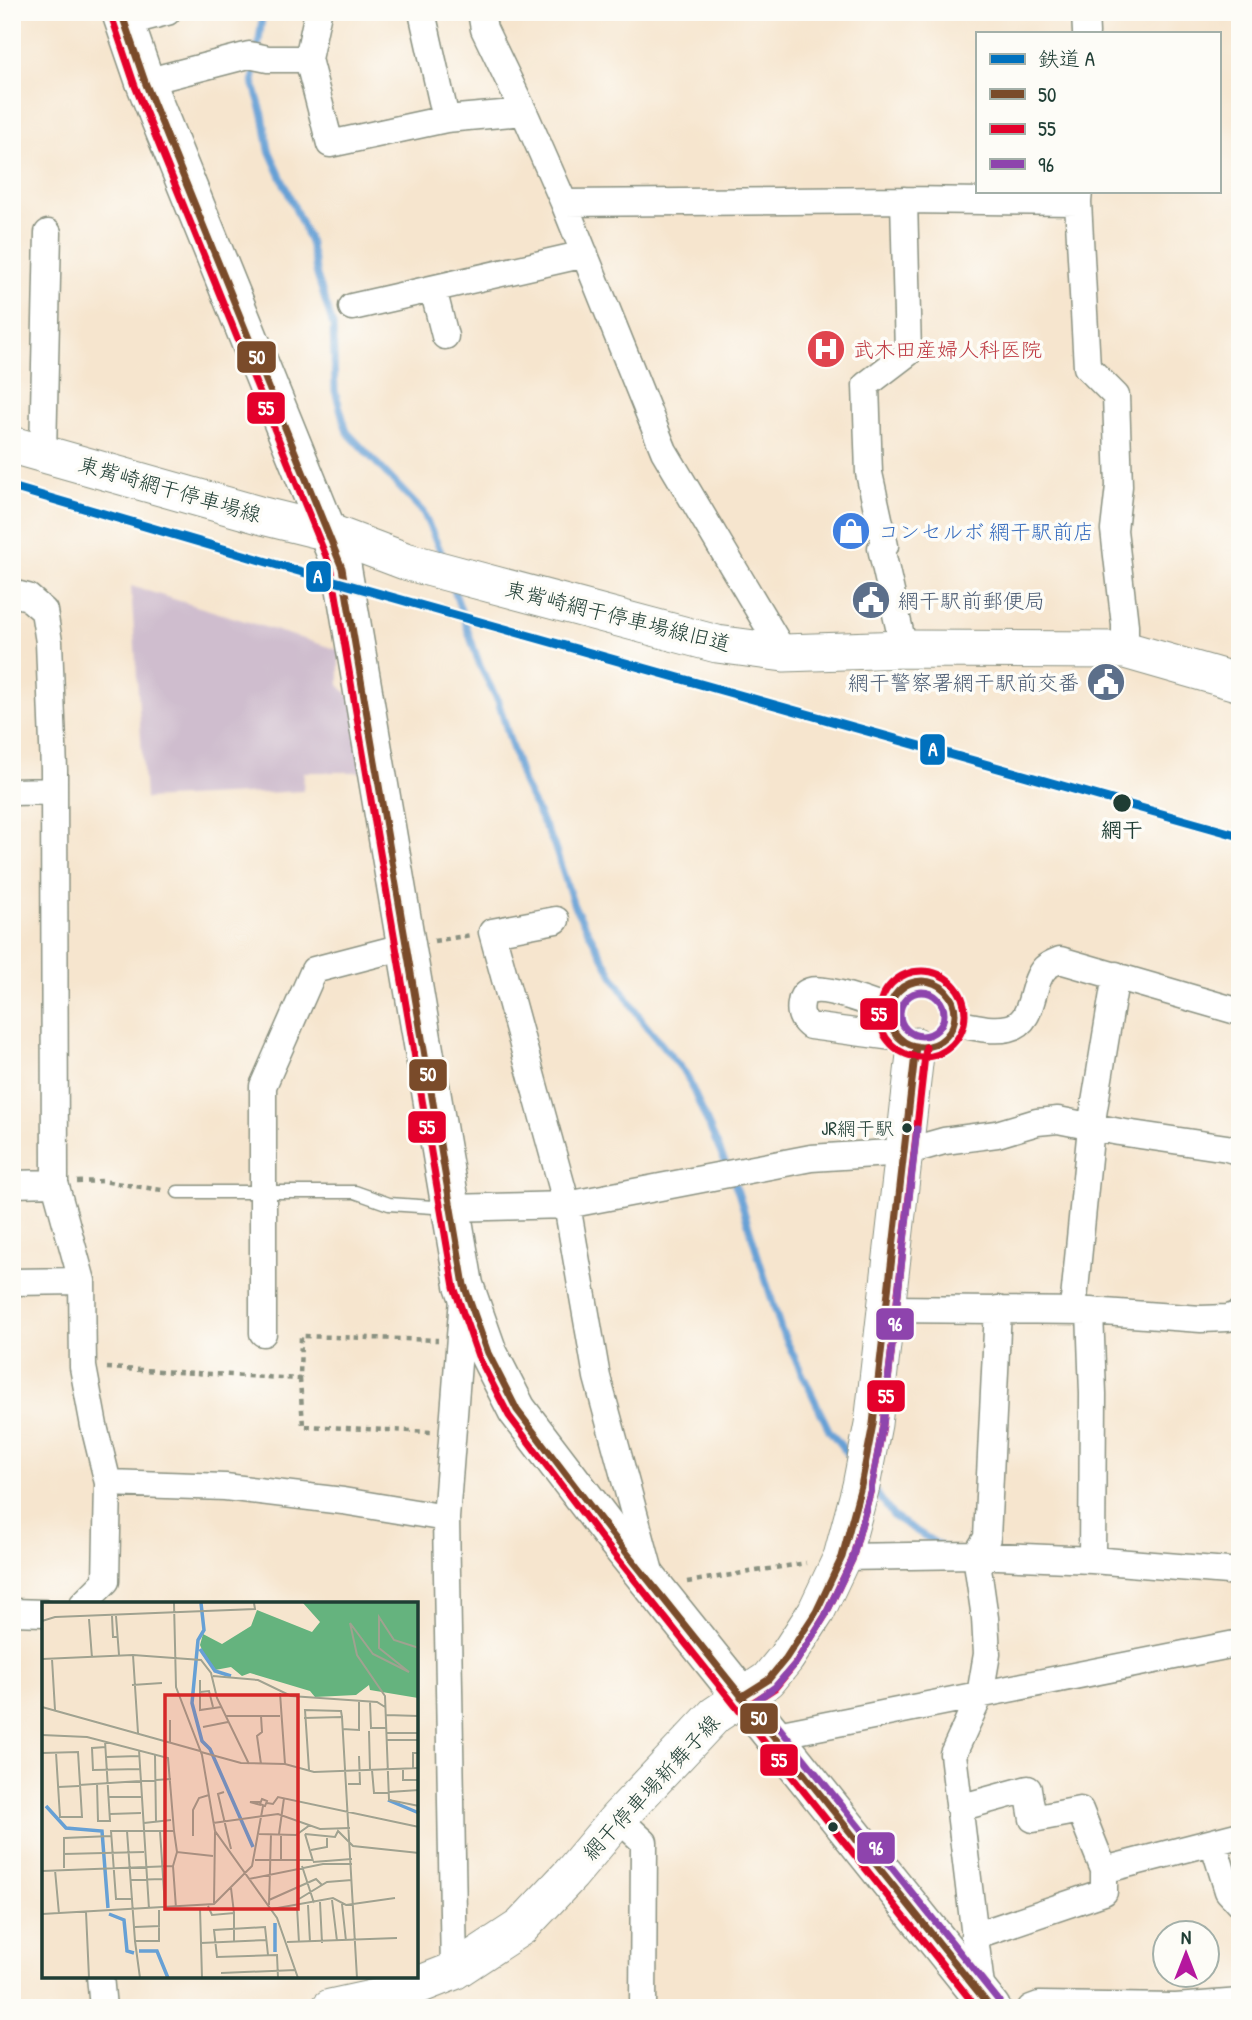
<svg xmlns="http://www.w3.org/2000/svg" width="1252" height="2020" viewBox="0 0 1252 2020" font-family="'Patrick Hand','Klee One',sans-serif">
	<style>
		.industrial { fill: #cfbdce }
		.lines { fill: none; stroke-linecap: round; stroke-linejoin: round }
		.stream { stroke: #66a0d5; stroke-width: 7 }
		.lane-casing { stroke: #8a9181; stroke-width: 15 }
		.street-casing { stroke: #8a9181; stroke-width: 29 }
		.secondary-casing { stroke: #8a9181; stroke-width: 39 }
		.primary-casing { stroke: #8a9181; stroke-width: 41 }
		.path { stroke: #8a9181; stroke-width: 4.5; stroke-dasharray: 5 5; stroke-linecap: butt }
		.lane { stroke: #fff; stroke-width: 12 }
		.street { stroke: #fff; stroke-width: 26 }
		.secondary { stroke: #fff; stroke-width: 37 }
		.primary { stroke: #fff; stroke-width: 38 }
		.bus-1-casing { stroke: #fdfcf7; stroke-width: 12 }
		.bus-2-casing { stroke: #fdfcf7; stroke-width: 12 }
		.bus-3-casing { stroke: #fdfcf7; stroke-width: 12 }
		.bus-1 { stroke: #7a4b2a; stroke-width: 7 }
		.bus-2 { stroke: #e4002b; stroke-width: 7 }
		.bus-3 { stroke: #8e44ad; stroke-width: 7 }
		.rail-1-casing { stroke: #fdfcf7; stroke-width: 14 }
		.rail-1 { stroke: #0071be; stroke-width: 9 }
		.stop-dot { fill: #1f3d34; stroke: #fdfcf7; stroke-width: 2.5 }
		.labels { text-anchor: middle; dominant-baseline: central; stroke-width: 7; stroke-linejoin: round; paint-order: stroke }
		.bus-label { font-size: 19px; fill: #1f3d34; stroke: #fdfcf7; text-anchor: end }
		.health-label { font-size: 21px; fill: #be3a42; stroke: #fdfcf7; text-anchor: start }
		.street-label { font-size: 21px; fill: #1f3d34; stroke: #fdfcf7 }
		.shop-label { font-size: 21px; fill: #366cbe; stroke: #fdfcf7; text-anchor: start }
		.service-label { font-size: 21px; fill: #4e5e75; stroke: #fdfcf7; text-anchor: start }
		.stop-label { font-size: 21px; font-weight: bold; fill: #1f3d34; stroke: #fdfcf7 }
		.inset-river { fill: none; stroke: #66a0d5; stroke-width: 3.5 }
		.inset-road { fill: none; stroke: #a0a290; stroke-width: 2 }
		.view { fill: #d62828; fill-opacity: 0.15; stroke: #d62828; stroke-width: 3.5 }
		.inset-edge { fill: none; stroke: #1f3d34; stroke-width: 3.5 }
		.line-badge { stroke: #fdfcf7; stroke-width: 2.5 }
		.badge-label { font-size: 19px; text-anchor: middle; font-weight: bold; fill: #fff }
	</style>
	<rect width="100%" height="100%" fill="#fdfcf7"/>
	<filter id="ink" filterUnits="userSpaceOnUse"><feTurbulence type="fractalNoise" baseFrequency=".0143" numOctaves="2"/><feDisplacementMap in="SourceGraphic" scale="14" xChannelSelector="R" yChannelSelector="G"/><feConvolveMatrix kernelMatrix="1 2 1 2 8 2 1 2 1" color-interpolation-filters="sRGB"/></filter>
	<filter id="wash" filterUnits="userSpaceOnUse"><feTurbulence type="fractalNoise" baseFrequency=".00686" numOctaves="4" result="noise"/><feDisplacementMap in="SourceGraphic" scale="28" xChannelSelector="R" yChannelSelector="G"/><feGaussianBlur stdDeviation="1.57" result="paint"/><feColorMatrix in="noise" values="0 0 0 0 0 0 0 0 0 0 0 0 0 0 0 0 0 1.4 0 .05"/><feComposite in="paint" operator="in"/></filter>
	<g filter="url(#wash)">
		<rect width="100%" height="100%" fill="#f6e5ce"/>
		<path class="industrial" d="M 131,586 L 339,650 L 339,685 L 357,704 L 368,772 L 304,772 L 303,791 L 145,799 Z"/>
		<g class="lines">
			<path class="stream" d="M 263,12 L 253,82 L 263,115 L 269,150 L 310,242 L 317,275 L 333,326 L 335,391 L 347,432 L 423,512 L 444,559
				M 453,587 L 480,666 L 498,701 L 523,783 L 554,845 L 574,906 L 615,979 L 643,1022 L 686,1074 L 738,1192 L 781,1329 L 829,1430 L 853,1461
				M 872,1487 L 894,1517 L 942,1547"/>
		</g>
	</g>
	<g filter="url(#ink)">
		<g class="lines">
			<g class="lane-casing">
				<path id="lane" d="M 178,1192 L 355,1192 L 389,1204 L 448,1208"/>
			</g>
			<g class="street-casing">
				<path id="street" d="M 318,12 L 308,59 L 330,144 L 446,119 L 524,112
					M 422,12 L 446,119
					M 481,12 L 484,29 L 524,112 L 564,203 L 664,451 L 784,653
					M 1085,12 L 1086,33
					M 124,23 L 167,12
					M 145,82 L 249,55 L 268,59 L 308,59
					M 1079,191 L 1078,202 L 1087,367 L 1116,396 L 1119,486 L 1114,530 L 1125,625 L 1125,650
					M 564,203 L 904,200 L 1078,202
					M 433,289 L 445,336
					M 352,307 L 585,254
					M 43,453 L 48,233
					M 12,593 L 28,597 L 44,611 L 49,642 L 54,770 L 55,1183 L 82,1281
					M 904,649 L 881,548 L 885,546 L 869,473 L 866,385 L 908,353 L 904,200
					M 12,792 L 54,791
					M 556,920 L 492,932 L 567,1205 L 597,1377 L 650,1572
					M889 1014a33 33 0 1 1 66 0a33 33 0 1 1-66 0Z
					M 889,1010 C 873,1004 825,986 810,991 C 804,993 802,996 801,1003 C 799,1013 802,1020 810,1026 L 900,1038
					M 954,1023 C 971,1026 991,1032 1009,1028 C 1036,1022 1029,984 1045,968 C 1049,964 1055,962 1060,960 L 1240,1012
					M 12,1184 L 55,1183
					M 451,1208 L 567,1205 L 811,1158 L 905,1152 L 944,1141 L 997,1134 L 1037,1122 L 1058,1120 L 1119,1132 L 1227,1148 L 1240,1152
					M 12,1282 L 82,1281 L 83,1367 L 94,1426 L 108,1483
					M 886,1309 L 1090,1311 L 1201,1319 L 1228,1318 L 1240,1314
					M 1073,1310 L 1091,1127 L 1116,975
					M 1090,1311 L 1093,1394 L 1092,1560
					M 263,1333 L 263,1086 L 314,970 L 406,946
					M 842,1557 L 976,1555 L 1092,1560 L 1240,1572
					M 83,1604 L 106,1581 L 108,1483 L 225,1487 L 343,1501 L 446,1518
					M 12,1612 L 44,1613
					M 772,1736 L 1240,1643
					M 959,1808 L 1028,1789 L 1033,1819 L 1080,1810 L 1104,1870
					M 618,1818 L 644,1842 L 643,2008
					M 1213,1842 L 1228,1891 L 1240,1904
					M 974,1936 L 1104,1892 L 1104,1870 L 1240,1835
					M 454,1971 L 446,1518 L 463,1298
					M 100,1976 L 103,2008
					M 982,1995 L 953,1754 L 980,1695 L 987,1654 L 985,1618 L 976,1555 L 987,1538 L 998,1309
					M 1031,2008 L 1039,2005 L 1176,2007 L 1240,2002"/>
			</g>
			<g class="secondary-casing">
				<path id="secondary" d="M 12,445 L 263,516 L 328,532 L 405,561 L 717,644 L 784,653 L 904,649 L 1125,650 L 1240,683
					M 330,2008 L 398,1993 L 454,1971 L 521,1927 L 571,1874 L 618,1818 L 715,1715 L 768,1680 L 786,1658 L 816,1612 L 842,1557 L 861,1486 L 873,1424 L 916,1046"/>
			</g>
			<g class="primary-casing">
				<path id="primary" d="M 121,12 L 145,82 L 342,568 L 464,1285 L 488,1353 L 517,1410 L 610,1532 L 991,2008"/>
			</g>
			<path class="path" d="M 434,941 L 471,935
				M 77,1182 L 102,1181 L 162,1190
				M 107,1368 L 300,1379 L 301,1336 L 438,1340
				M 300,1379 L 303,1426 L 431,1432
				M 687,1582 L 806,1563"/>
			<use href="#lane" class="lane"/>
			<use href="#street" class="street"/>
			<use href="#secondary" class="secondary"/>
			<use href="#primary" class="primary"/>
			<g class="bus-1-casing">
				<path id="bus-1" d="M 121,12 L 145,82 L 342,568 L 464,1285 L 488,1353 L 517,1410 L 610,1532 L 991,2008
					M889 1014a33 33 0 1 1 66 0a33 33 0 1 1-66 0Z
					M 741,1697 L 768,1680 L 786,1658 L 816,1612 L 842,1557 L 861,1486 L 873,1424 L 916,1046"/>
			</g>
			<g class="bus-2-casing">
				<path id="bus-2" d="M 111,15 L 135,86 L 332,571 L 454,1287 L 478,1356 L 509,1416 L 602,1539 L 977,2008
					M879 1014a43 43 0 1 1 86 0a43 43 0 1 1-86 0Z
					M 747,1706 L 775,1688 L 795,1664 L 825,1616 L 852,1560 L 871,1489 L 883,1425 L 926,1047"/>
			</g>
			<g class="bus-3-casing">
				<path id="bus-3" d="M900 1014a22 22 0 1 1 44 0a22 22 0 1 1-44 0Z
					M 917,1129 L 883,1425 L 871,1489 L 852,1560 L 825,1616 L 795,1664 L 775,1687 L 757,1700 L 999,2001"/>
			</g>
			<use href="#bus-1" class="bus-1"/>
			<use href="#bus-2" class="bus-2"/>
			<use href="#bus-3" class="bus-3"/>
			<g class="rail-1-casing">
				<path id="rail-1" d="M 12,487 L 274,564 L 1240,836"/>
			</g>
			<use href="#rail-1" class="rail-1"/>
		</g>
	</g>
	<defs>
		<g id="hospital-disc" transform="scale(2.0125)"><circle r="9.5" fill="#e0444e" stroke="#fdfcf7"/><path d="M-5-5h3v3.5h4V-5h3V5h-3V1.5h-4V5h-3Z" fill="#fff"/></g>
		<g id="shop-disc" transform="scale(2.0125)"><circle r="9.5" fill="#3f7fe0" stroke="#fdfcf7"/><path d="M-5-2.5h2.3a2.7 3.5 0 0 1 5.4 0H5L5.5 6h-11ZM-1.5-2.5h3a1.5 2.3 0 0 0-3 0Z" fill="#fff"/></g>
		<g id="civic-disc" transform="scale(2.0125)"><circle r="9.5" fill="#5c6f8a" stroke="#fdfcf7"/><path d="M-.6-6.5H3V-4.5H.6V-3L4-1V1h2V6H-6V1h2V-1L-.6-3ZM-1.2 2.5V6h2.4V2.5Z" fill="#fff"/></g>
	</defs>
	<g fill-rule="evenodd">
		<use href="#hospital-disc" x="826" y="349"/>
		<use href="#shop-disc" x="851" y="531"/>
		<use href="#civic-disc" x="871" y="600"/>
		<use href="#civic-disc" x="1106" y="682"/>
	</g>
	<g class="stop-dot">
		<circle cx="1122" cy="803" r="10"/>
		<circle cx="907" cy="1128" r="6"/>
		<circle cx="833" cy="1827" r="6"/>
	</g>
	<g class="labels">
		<g class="bus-label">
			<text x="894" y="1128">JR網干駅</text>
		</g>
		<g class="health-label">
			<text x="853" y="349">武木田産婦人科医院</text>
		</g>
		<g class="street-label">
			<text transform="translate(170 489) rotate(16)">東觜崎網干停車場線</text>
			<text transform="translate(618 616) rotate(14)">東觜崎網干停車場線旧道</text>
			<text transform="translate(651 1787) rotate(-47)">網干停車場新舞子線</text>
		</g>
		<g class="shop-label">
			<text x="878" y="531">コンセルボ 網干駅前店</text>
		</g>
		<g class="service-label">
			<text x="898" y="600">網干駅前郵便局</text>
			<text x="1079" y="682" text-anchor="end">網干警察署網干駅前交番</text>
		</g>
		<g class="stop-label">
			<text x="1122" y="829">網干</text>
		</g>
	</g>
	<g transform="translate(42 1602)">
		<rect width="376" height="376" fill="#f6e5ce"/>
		<path d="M 261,1 L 376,1 L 376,96 L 328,88 L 327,83 L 314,93 L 273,95 L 268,89 L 208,71 L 200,74 L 189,65 L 173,68 L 164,57 L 158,43 L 161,32 L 180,42 L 209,24 L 215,8 L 270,30 L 278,20 Z" fill="#65b37e"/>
		<path class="inset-river" d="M 159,1 L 162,28 L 156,38 L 150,101 L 160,139 L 168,147 L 211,245M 158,47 L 173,69 L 189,74M 346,198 L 377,211M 4,204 L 24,226 L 60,229 L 66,306M 67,312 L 82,318 L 85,349 L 92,351M 97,349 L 115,349 L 126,376M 233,350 L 233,321"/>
		<path class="inset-road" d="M 132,1 L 134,85 L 160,153 L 173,229 L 235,316 L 256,376M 70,14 L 71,35 L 76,35M 74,14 L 77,53M 47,17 L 50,56M 0,19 L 13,15 L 213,7 L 212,1M 377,46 L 352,38 L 337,15 L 337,46 L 367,70 L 331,52 L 308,21 L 315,53 L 343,94 L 347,198 L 377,204M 91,53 L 96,131M 0,57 L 91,53 L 159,58 L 169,71 L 175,96 L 207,162M 10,57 L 13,108M 171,74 L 216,78 L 249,94 L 335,100 L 343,105M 158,78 L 158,108 L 179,105M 90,83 L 120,81M 158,90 L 167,89 L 171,105M 238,91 L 243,162M 328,100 L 329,126 L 344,126M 0,105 L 158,149M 344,113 L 377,114M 183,114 L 238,114M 262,116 L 300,115 L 315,376M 161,125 L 186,120M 300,127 L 317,128 L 317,100M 327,129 L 328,168M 344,131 L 377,131M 0,133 L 45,135 L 126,156 L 132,229M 345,138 L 377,138M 128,140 L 128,118M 64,145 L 50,146 L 51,168 L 98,167M 97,148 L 107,307M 159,150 L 199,161 L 243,162 L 272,170 L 377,166M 0,151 L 36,150 L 40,215 L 18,215 L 14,151M 113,153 L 114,219M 64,155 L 97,154M 219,162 L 215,134 L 220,130 L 219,114M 361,167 L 361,178 L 377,178M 371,167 L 371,151 L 377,151M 267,168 L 263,108 L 299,109 L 300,115M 330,168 L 332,191 L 347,191M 55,181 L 56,219 L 68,219 L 63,139M 306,182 L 318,182 L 317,154M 37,183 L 129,177M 16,185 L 37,184M 182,190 L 176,192 L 189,247M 347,190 L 377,188M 67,195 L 99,195M 220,197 L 225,199 L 223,204 L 218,202 ZM 218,200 L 208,200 L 219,203M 225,201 L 231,202 L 236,195 L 377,225M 68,212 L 99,211M 102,221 L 129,218M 171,221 L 236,212 L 278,227 L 308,226M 85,229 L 93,339 L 117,339 L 117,308M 118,229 L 123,305M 217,232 L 254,233 L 268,223M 237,232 L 242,196M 239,232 L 239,258M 263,232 L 293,235 L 296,229 L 311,244 L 377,251M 263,232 L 271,259M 151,234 L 151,208 L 157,196 L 167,193M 269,248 L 285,245 L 285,234M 22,252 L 102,250M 213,258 L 270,258M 271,260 L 310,257M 260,264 L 272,301M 22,266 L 22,236 L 69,234M 13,268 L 17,312M 0,269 L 131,264M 207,277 L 281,262 L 310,262M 88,278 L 121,277M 189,286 L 192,311M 91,297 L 74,297 L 69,229 L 132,229 L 135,250M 257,297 L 285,280 L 310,278M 227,298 L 274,277 L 280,283M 290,298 L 295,339M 278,300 L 280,341M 172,301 L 173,230M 300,302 L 304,339M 227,303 L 229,232M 266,303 L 268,340M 166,304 L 170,313 L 192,311 L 192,339M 255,305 L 257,341M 134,306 L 131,264 L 135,250 L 171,254M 158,306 L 160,376M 230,307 L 291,296 L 304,303 L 353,296M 44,310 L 47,376M 0,312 L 172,302 L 210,264 L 221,204M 93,325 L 118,324M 93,339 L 98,376M 245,340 L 355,336M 159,341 L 225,338M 226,353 L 223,325 L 172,328 L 175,355 L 235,353 L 236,376M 179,371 L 254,368"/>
		<path class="view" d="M 123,93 L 256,93 L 256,307 L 123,307 Z"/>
		<rect width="376" height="376" class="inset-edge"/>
	</g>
	<g class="line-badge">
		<rect x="236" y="340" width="41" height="34" rx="7" fill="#7a4b2a"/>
		<rect x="246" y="391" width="40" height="34" rx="7" fill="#e4002b"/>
		<rect x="305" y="560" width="27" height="33" rx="7" fill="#0071be"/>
		<rect x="919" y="733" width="27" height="33" rx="7" fill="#0071be"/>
		<rect x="859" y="997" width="40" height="34" rx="7" fill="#e4002b"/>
		<rect x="408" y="1058" width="40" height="34" rx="7" fill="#7a4b2a"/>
		<rect x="407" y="1110" width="40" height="34" rx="7" fill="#e4002b"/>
		<rect x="875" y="1307" width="40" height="34" rx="7" fill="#8e44ad"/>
		<rect x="866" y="1379" width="40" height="34" rx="7" fill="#e4002b"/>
		<rect x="739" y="1702" width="40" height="33" rx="7" fill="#7a4b2a"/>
		<rect x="759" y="1743" width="40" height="34" rx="7" fill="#e4002b"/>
		<rect x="856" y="1831" width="40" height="34" rx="7" fill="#8e44ad"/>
	</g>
	<g class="badge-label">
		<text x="257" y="364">50</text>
		<text x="266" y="415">55</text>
		<text x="318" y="583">A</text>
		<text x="933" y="756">A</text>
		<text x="879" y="1021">55</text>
		<text x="428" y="1081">50</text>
		<text x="427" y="1134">55</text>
		<text x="895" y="1331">96</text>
		<text x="886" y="1403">55</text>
		<text x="759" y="1725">50</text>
		<text x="779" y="1767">55</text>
		<text x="876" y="1855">96</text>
	</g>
	<rect width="1252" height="2020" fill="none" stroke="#fdfcf7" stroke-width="42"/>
	<rect x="976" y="32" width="245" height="161" fill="#fdfcf7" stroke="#a4b0a9" stroke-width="2"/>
	<rect x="990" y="54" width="35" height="10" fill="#0071be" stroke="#a4b0a9" stroke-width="2"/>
	<text x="1038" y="66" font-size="21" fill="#1f3d34">鉄道 A</text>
	<rect x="990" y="89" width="35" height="10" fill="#7a4b2a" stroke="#a4b0a9" stroke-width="2"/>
	<text x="1038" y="102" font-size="21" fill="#1f3d34">50</text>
	<rect x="990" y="124" width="35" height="10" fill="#e4002b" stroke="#a4b0a9" stroke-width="2"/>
	<text x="1038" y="136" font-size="21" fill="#1f3d34">55</text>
	<rect x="990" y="159" width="35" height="10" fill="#8e44ad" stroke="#a4b0a9" stroke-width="2"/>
	<text x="1038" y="172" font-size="21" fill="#1f3d34">96</text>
	<g transform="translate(1186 1954)"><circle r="33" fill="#fdfcf7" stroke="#a4b0a9" stroke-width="2"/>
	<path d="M0-5L12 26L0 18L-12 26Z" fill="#b5179e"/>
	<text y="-10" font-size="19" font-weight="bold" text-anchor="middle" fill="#1f3d34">N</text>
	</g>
</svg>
